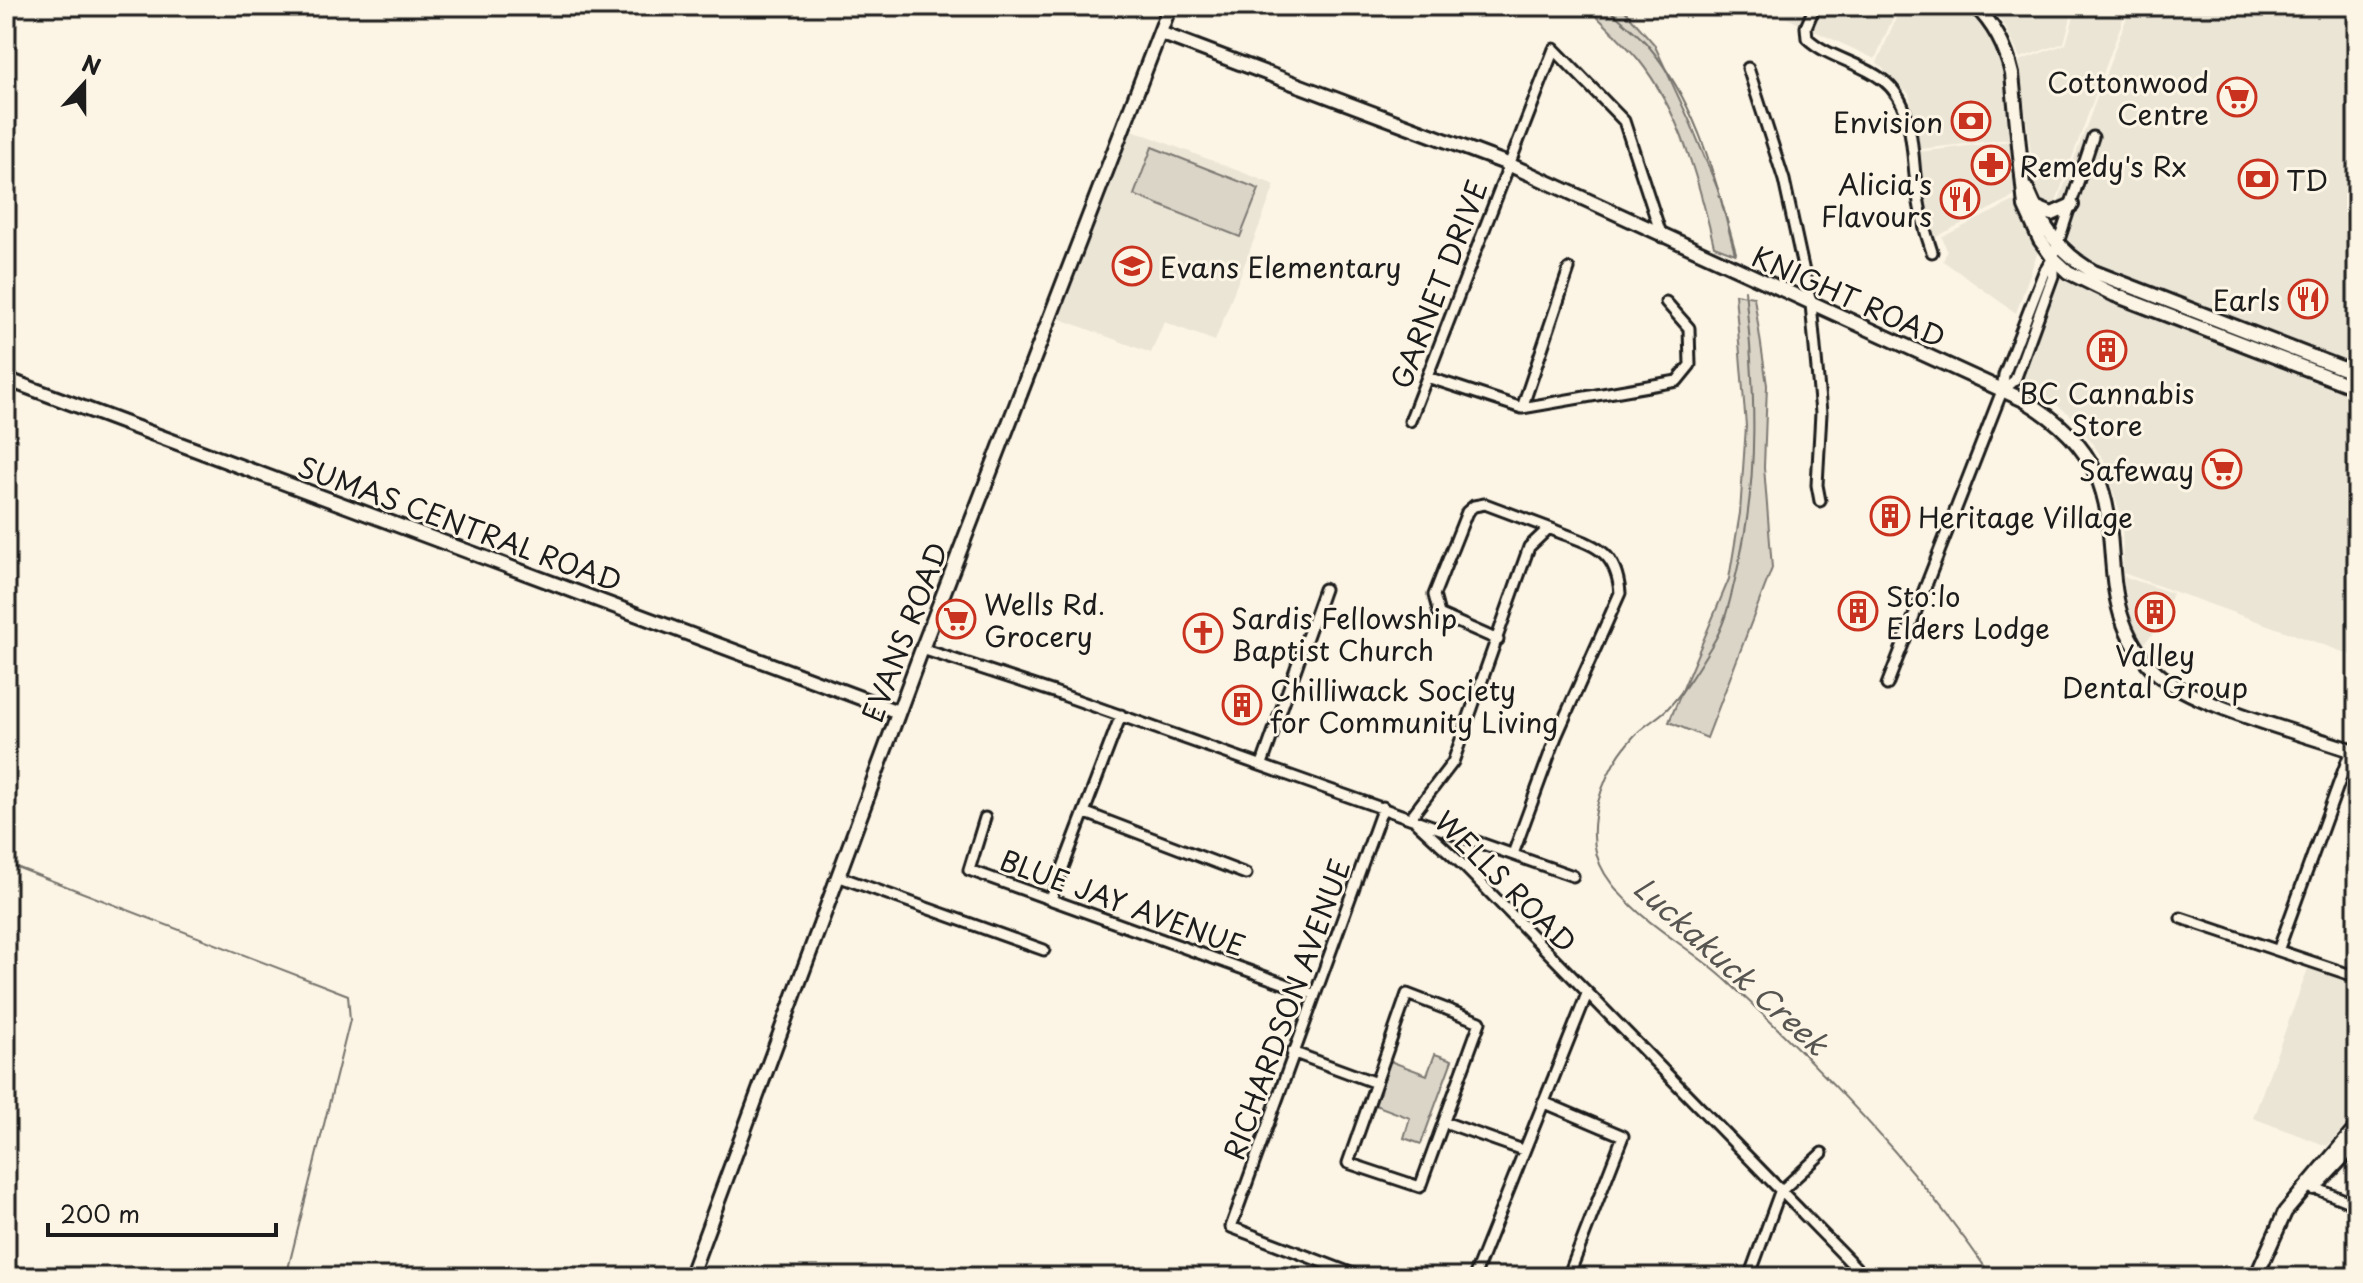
<svg xmlns="http://www.w3.org/2000/svg" width="2363" height="1283" viewBox="0 0 2363 1283" font-family="'Playpen Sans',sans-serif">
	<style>
		.built { fill: #ebe5d6 }
		.green { fill: #dbd5c8; stroke: #7c7872; stroke-width: 2 }
		.lines { fill: none; stroke-linecap: round; stroke-linejoin: round }
		.stream { stroke: #75726c; stroke-width: 2 }
		.street-casing { stroke: #1c1c1c; stroke-width: 15 }
		.secondary-casing { stroke: #1c1c1c; stroke-width: 18 }
		.street { stroke: #fcf5e5; stroke-width: 9 }
		.secondary { stroke: #fcf5e5; stroke-width: 12 }
		.labels { text-anchor: middle; dominant-baseline: central; stroke-width: 6; stroke-linejoin: round; paint-order: stroke }
		.poi-label { font-size: 28px; fill: #1c1c1c; stroke: #fcf5e5; text-anchor: start }
		.street-label { font-size: 28px; fill: #1c1c1c; stroke: #fcf5e5 }
		.water-label { font-size: 30px; font-style: italic; fill: #575551; stroke: #fcf5e5 }
	</style>
	<rect width="100%" height="100%" fill="#fcf5e5"/>
	<filter id="ink" filterUnits="userSpaceOnUse"><feTurbulence type="fractalNoise" baseFrequency=".0125" numOctaves="2"/><feDisplacementMap in="SourceGraphic" scale="16" xChannelSelector="R" yChannelSelector="G"/><feConvolveMatrix kernelMatrix="1 2 1 2 8 2 1 2 1" color-interpolation-filters="sRGB"/></filter>
	<g filter="url(#ink)">
		<path class="built" d="M 1761,6 L 1898,6 L 1875,59 Z
			M 1901,6 L 1960,6 L 1974,18 L 1994,42 L 2006,84 L 2009,139 L 1920,149 L 1909,94 L 1877,63 Z
			M 1991,6 L 2074,6 L 2064,43 L 2020,58 L 2005,26 Z
			M 2077,6 L 2128,6 L 2054,207 L 2044,203 L 2035,185 L 2019,61 L 2066,44 Z
			M 2131,6 L 2357,6 L 2357,366 L 2109,270 L 2076,252 L 2056,228 L 2057,205 Z
			M 1130,129 L 1275,185 L 1215,341 L 1164,322 L 1151,353 L 1058,318 Z
			M 2010,141 L 2015,196 L 1934,238 L 1926,214 L 1918,152 Z
			M 2016,200 L 2038,251 L 2016,313 L 1943,261 L 1947,251 L 1942,237 Z
			M 2061,277 L 2357,395 L 2357,657 L 2123,573 L 2122,520 L 2104,460 L 2074,418 L 2023,379 L 2024,367 Z
			M 2123,576 L 2172,593 L 2160,626 L 2144,643 L 2131,622 Z
			M 2309,966 L 2357,984 L 2357,1114 L 2327,1146 L 2253,1118 Z"/>
		<path class="green" d="M 1586,6 L 1621,6 L 1654,44 L 1691,124 L 1719,192 L 1735,254 L 1714,246 C 1699,182 1680,111 1638,59 C 1622,40 1603,23 1586,6 Z
			M 1152,147 L 1259,189 L 1240,237 L 1134,195 Z
			M 1735,294 L 1754,297 L 1767,385 L 1764,467 L 1772,568 L 1707,738 L 1669,722 L 1729,579 L 1740,513 L 1746,426 Z
			M 1435,1054 L 1452,1060 L 1421,1144 L 1404,1138 L 1410,1118 L 1375,1105 L 1390,1061 L 1427,1075 Z"/>
		<g class="lines">
			<path class="stream" d="M 1605,6 C 1618,18 1634,30 1646,43 C 1698,104 1715,178 1736,253
				M 1745,290 C 1755,386 1760,476 1737,571 C 1731,596 1726,623 1712,645 C 1699,666 1684,692 1667,709 C 1657,719 1644,725 1634,736 C 1603,770 1579,832 1605,874 C 1634,920 1687,944 1727,981 C 1821,1067 1920,1171 1992,1277
				M 6,863 L 348,995 L 350,1020 L 286,1277"/>
			<g class="street-casing">
				<path id="street" d="M 1815,6 L 1806,27 L 1807,38 C 1828,58 1860,62 1883,80 C 1916,105 1911,155 1917,191 C 1920,211 1925,232 1932,252
					M 1748,68 L 1784,180 L 1811,304 L 1821,413 L 1817,485 L 1820,501
					M 1427,377 L 1522,408 L 1677,381 L 1690,365 L 1689,328 L 1666,302
					M 2002,391 L 2015,380 L 2053,276 L 2053,259
					M 1522,408 L 1569,269
					M 1410,421 L 1554,49 L 1624,121 L 1662,237
					M 1498,640 L 1439,614 L 1434,595 L 1467,512 L 1474,506 L 1485,504 L 1549,528
					M 922,649 L 1054,692 L 1573,876
					M 1887,685 L 2002,391 L 2004,375 L 2044,272 L 2053,258 L 2093,137
					M 1262,764 L 1324,589
					M 1086,813 L 1246,874
					M 1411,817 L 1453,762 L 1529,547 L 1549,528 C 1589,545 1616,545 1620,593 L 1556,737 L 1513,854
					M 985,818 L 969,870 L 1313,994
					M 1416,822 L 1466,868 L 1865,1277
					M 840,877 L 1044,950
					M 1051,899 L 1121,715
					M 2181,918 L 2357,977
					M 2279,948 L 2351,750
					M 1407,994 L 1480,1022 L 1420,1187 L 1348,1163 Z
					M 1292,1052 L 1376,1083
					M 1543,1102 L 1623,1136 L 1568,1277
					M 1444,1122 L 1523,1150
					M 2310,1186 L 2357,1205
					M 1361,1277 L 1231,1227 L 1383,807
					M 1474,1277 L 1587,994
					M 1749,1277 L 1780,1192 L 1822,1153"/>
			</g>
			<g class="secondary-casing">
				<path id="secondary" d="M 1975,6 C 1995,25 2006,48 2012,74 L 2025,207 L 2040,240 L 2053,258 L 2068,272 L 2115,295 L 2357,388
					M 1160,33 L 1508,164 L 2024,400 C 2165,483 2069,586 2155,671 C 2189,705 2308,735 2357,752
					M 2027,189 C 2043,227 2058,252 2094,272 L 2357,374
					M 2035,207 L 2052,214 L 2072,205
					M 6,379 L 898,712
					M 2314,1188 L 2357,1142
					M 690,1277 L 922,649 L 1170,6
					M 2256,1277 L 2285,1212 L 2357,1127"/>
			</g>
			<use href="#street" class="street"/>
			<use href="#secondary" class="secondary"/>
		</g>
	</g>
	<defs>
		<g id="supermarket-ring" transform="scale(2)"><circle r="9.5" fill="#fcf5e5" stroke="#c8321e" stroke-width="1.5"/><path d="M-6-5.5h2.5l.6 2H6L4.5 2H-2.5L-4.4-4H-6ZM-1.5 3.2a1.3 1.3 0 1 0 .1 0ZM3 3.2a1.3 1.3 0 1 0 .1 0Z" fill="#c8321e"/></g>
		<g id="bank-ring" transform="scale(2)"><circle r="9.5" fill="#fcf5e5" stroke="#c8321e" stroke-width="1.5"/><path d="M-6-4H6V4H-6ZM0-2.3a2.3 2.3 0 1 0 0 4.6a2.3 2.3 0 1 0 0-4.6Z" fill="#c8321e"/></g>
		<g id="pharmacy-ring" transform="scale(2)"><circle r="9.5" fill="#fcf5e5" stroke="#c8321e" stroke-width="1.5"/><path d="M-2-6h4v4h4v4h-4v4h-4v-4h-4v-4h4Z" fill="#c8321e"/></g>
		<g id="restaurant-ring" transform="scale(2)"><circle r="9.5" fill="#fcf5e5" stroke="#c8321e" stroke-width="1.5"/><path d="M-5-6h1v4h1v-4h1v4h1v-4h1v5L-1.5 .5V6h-2V.5L-5-1ZM5-6V6H3V1.5H1.5Q1.5-4 5-6Z" fill="#c8321e"/></g>
		<g id="school-ring" transform="scale(2)"><circle r="9.5" fill="#fcf5e5" stroke="#c8321e" stroke-width="1.5"/><path d="M0-5L7-2L0 1L-7-2ZM-4 1L0 2.5L4 1V4Q0 6-4 4Z" fill="#c8321e"/></g>
		<g id="building-ring" transform="scale(2)"><circle r="9.5" fill="#fcf5e5" stroke="#c8321e" stroke-width="1.5"/><path d="M-4-6H4V6H1V3H-1V6H-4ZM-2.5-4.3h1.7v1.8h-1.7ZM.8-4.3h1.7v1.8H.8ZM-2.5-1h1.7V.8h-1.7ZM.8-1h1.7V.8H.8Z" fill="#c8321e"/></g>
		<g id="church-ring" transform="scale(2)"><circle r="9.5" fill="#fcf5e5" stroke="#c8321e" stroke-width="1.5"/><path d="M-1.2-6h2.4v3.5h3.3v2.4h-3.3V6h-2.4V-.1h-3.3v-2.4h3.3Z" fill="#c8321e"/></g>
	</defs>
	<g fill-rule="evenodd">
		<use href="#supermarket-ring" x="2237" y="97"/>
		<use href="#bank-ring" x="1971" y="121"/>
		<use href="#pharmacy-ring" x="1991" y="165"/>
		<use href="#bank-ring" x="2258" y="179"/>
		<use href="#restaurant-ring" x="1960" y="199"/>
		<use href="#school-ring" x="1132" y="266"/>
		<use href="#restaurant-ring" x="2308" y="299"/>
		<use href="#building-ring" x="2107" y="350"/>
		<use href="#supermarket-ring" x="2222" y="469"/>
		<use href="#building-ring" x="1890" y="516"/>
		<use href="#building-ring" x="1858" y="611"/>
		<use href="#building-ring" x="2155" y="612"/>
		<use href="#supermarket-ring" x="956" y="619"/>
		<use href="#church-ring" x="1203" y="633"/>
		<use href="#building-ring" x="1242" y="705"/>
	</g>
	<g class="labels">
		<g class="poi-label">
			<text x="2209" y="81" text-anchor="end">Cottonwood<tspan x="2209" dy="32">Centre</tspan></text>
			<text x="1943" y="121" text-anchor="end">Envision</text>
			<text x="2019" y="165">Remedy's Rx</text>
			<text x="2286" y="179">TD</text>
			<text x="1932" y="183" text-anchor="end">Alicia's<tspan x="1932" dy="32">Flavours</tspan></text>
			<text x="1160" y="266">Evans Elementary</text>
			<text x="2280" y="299" text-anchor="end">Earls</text>
			<text x="2107" y="392" text-anchor="middle">BC Cannabis<tspan x="2107" dy="32">Store</tspan></text>
			<text x="2194" y="469" text-anchor="end">Safeway</text>
			<text x="1918" y="516">Heritage Village</text>
			<text x="1886" y="595">Sto:lo<tspan x="1886" dy="32">Elders Lodge</tspan></text>
			<text x="984" y="603">Wells Rd.<tspan x="984" dy="32">Grocery</tspan></text>
			<text x="1231" y="617">Sardis Fellowship<tspan x="1231" dy="32">Baptist Church</tspan></text>
			<text x="2155" y="654" text-anchor="middle">Valley<tspan x="2155" dy="32">Dental Group</tspan></text>
			<text x="1270" y="689">Chilliwack Society<tspan x="1270" dy="32">for Community Living</tspan></text>
		</g>
		<g class="street-label">
			<text transform="translate(1438 284) rotate(-69)">GARNET DRIVE</text>
			<text transform="translate(1849 296) rotate(24)">KNIGHT ROAD</text>
			<text transform="translate(460 523) rotate(20)">SUMAS CENTRAL ROAD</text>
			<text transform="translate(904 632) rotate(-69)">EVANS ROAD</text>
			<text transform="translate(1506 881) rotate(45)">WELLS ROAD</text>
			<text transform="translate(1123 902) rotate(20)">BLUE JAY AVENUE</text>
			<text transform="translate(1286 1009) rotate(-70)">RICHARDSON AVENUE</text>
		</g>
		<g class="water-label">
			<text transform="translate(1732 965) rotate(42)">Luckakuck Creek</text>
		</g>
	</g>
	<rect width="2363" height="1283" fill="none" stroke="#fcf5e5" stroke-width="32"/>
	<rect x="16" y="16" width="2331" height="1251" fill="none" stroke="#1c1c1c" stroke-width="3" filter="url(#ink)"/>
	<g transform="translate(84 84) rotate(21)" stroke="#fcf5e5" stroke-width="6" paint-order="stroke">
	<path d="M0-6L14 30L0 20L-14 30Z" fill="#1c1c1c"/>
	<text y="-12" font-size="22" font-weight="bold" text-anchor="middle" fill="#1c1c1c">N</text>
	</g>
	<path d="M48 1223v12h228v-12" fill="none" stroke="#1c1c1c" stroke-width="4"/>
	<text x="60" y="1223" font-size="24" fill="#1c1c1c" stroke="#fcf5e5" stroke-width="6" paint-order="stroke">200 m</text>
</svg>
